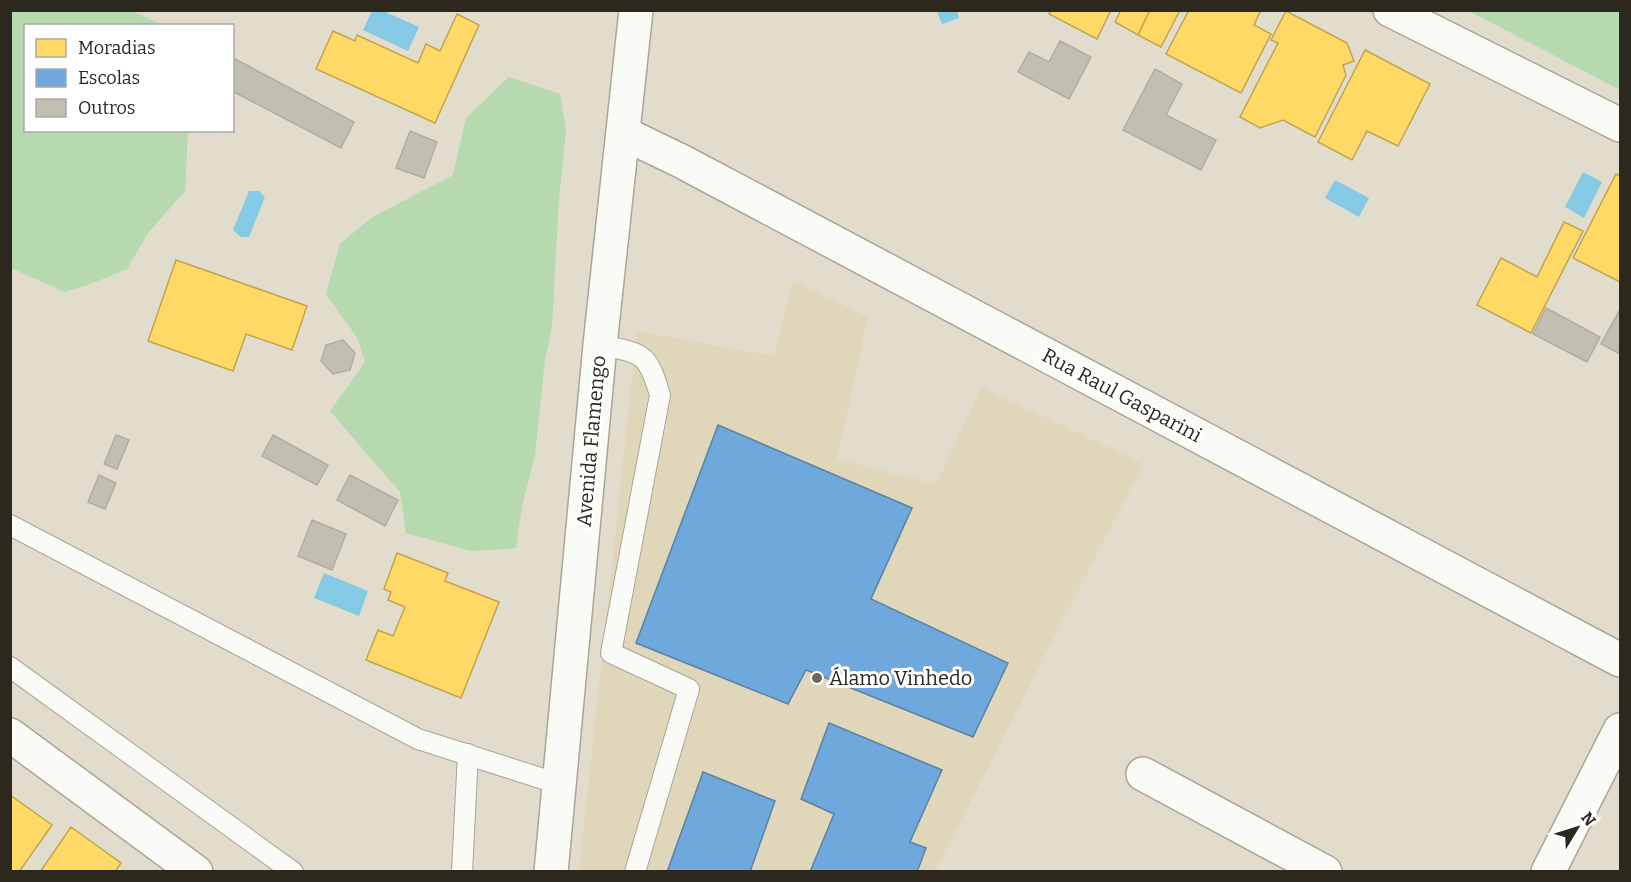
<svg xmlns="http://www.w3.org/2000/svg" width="1631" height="882" viewBox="0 0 1631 882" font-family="Bitter,serif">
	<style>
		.built { fill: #e0d7bb }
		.green { fill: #b6d9af }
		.water { fill: #84cae4 }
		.homes { fill: #ffd966; stroke: #c0a450; stroke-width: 1.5 }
		.schools { fill: #6fa8dc; stroke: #5b82a3; stroke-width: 1.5 }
		.building { fill: #c2beb1; stroke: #b1ada0; stroke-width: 1.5 }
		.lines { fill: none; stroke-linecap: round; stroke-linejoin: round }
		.service-casing { stroke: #a9a698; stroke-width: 22 }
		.minor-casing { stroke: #a9a698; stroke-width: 36 }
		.tertiary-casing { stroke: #a9a698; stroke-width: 36 }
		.service { stroke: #fafaf7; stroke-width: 20 }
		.minor { stroke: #fafaf7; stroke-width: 33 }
		.tertiary { stroke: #fafaf7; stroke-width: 33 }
		.poi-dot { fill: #6b675a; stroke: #fff; stroke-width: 2 }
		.labels { text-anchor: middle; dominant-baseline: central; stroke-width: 6; stroke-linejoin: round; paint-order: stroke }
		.street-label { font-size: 20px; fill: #2c281d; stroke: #fff }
		.poi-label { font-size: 20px; fill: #2c281d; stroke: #fff; text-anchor: start }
	</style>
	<rect width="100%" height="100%" fill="#e1dccb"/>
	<path class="built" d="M 793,280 L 868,317 L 837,459 L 936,484 L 982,387 L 1143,464 L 935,871 L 579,872 L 637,331 L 774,356 Z"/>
	<path class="green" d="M 10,11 L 132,11 L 163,25 L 26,26 L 26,130 L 188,131 L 185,191 L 148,233 L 127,269 L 88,285 L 65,292 L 11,268 Z
		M 1469,11 L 1620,11 L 1620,90 Z
		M 509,77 L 560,94 L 566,130 L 559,199 L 552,326 L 545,360 L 535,455 L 522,506 L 516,548 L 471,551 L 406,533 L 400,492 L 330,411 L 365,362 L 358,339 L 326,294 L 340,244 L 371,218 L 453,175 L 466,118 Z"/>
	<path class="water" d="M 372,11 L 383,11 L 419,27 L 408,51 L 363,30 Z
		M 937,11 L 957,11 L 959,18 L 942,24 Z
		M 1583,172 L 1602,182 L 1584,218 L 1565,207 Z
		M 1335,180 L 1369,198 L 1359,217 L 1325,198 Z
		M 249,191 L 259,191 L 265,197 L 249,237 L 241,237 L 233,230 Z
		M 324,573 L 368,591 L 359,616 L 314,598 Z"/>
	<path class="homes" d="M 1051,10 L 1111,10 L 1097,39 L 1049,14 Z
		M 1121,10 L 1150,10 L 1138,35 L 1115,22 Z
		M 1150,10 L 1180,10 L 1161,47 L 1138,35 Z
		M 1189,10 L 1261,10 L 1254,25 L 1271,34 L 1241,93 L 1166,54 Z
		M 1286,11 L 1347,43 L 1354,61 L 1343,65 L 1346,75 L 1315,137 L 1283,120 L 1260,128 L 1240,117 L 1278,43 L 1271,40 Z
		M 457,14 L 479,25 L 435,123 L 316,69 L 333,31 L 355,41 L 357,35 L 418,63 L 426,44 L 440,51 Z
		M 1365,50 L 1430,84 L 1398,146 L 1367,131 L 1352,160 L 1318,142 Z
		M 1616,174 L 1620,176 L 1620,282 L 1573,258 Z
		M 1564,222 L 1583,231 L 1531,333 L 1477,305 L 1501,258 L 1537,277 Z
		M 176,260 L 307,306 L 292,350 L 246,334 L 233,371 L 148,341 Z
		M 397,553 L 448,573 L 445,581 L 499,602 L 461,698 L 366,660 L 378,630 L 393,636 L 405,607 L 388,600 L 391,592 L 384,589 Z
		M 10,795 L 52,825 L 19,872 L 10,872 Z
		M 71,827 L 121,863 L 115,872 L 40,872 Z"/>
	<path class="schools" d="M 718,425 L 912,508 L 871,599 L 1008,663 L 973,737 L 806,670 L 788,704 L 636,643 Z
		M 829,723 L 942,770 L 910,842 L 926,848 L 917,872 L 810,872 L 834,814 L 801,799 Z
		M 703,772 L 775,801 L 750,872 L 667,872 Z"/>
	<path class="building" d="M 1060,41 L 1091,57 L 1069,99 L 1018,72 L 1029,52 L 1049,62 Z
		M 235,59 L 354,122 L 341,148 L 232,91 L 232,64 Z
		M 1155,69 L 1182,84 L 1166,115 L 1216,140 L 1201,170 L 1123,130 Z
		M 410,131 L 437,142 L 424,178 L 396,168 Z
		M 1546,308 L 1600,337 L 1587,362 L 1533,334 Z
		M 1620,309 L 1620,354 L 1601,344 Z
		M 343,340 L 355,353 L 350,370 L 333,374 L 321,361 L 326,345 Z
		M 116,435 L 129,440 L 117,469 L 104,464 Z
		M 273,435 L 328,465 L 317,485 L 262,456 Z
		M 99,475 L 116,483 L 105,509 L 88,502 Z
		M 350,475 L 398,500 L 385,526 L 337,500 Z
		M 312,520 L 346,534 L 332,570 L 298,556 Z"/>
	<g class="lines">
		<g class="service-casing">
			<path id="service" d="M 600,345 C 643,354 647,351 660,395 L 611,653 L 689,689 L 635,872
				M 10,525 L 418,739 L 559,784
				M 10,667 L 293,872
				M 462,872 L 468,754"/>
		</g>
		<g class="minor-casing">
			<path id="minor" d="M 1390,10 L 1620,125
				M 623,133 L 683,162 L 1620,660
				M 10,735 L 196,872
				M 1143,774 L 1325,872
				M 1548,872 L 1620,730"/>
		</g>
		<g class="tertiary-casing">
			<path id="tertiary" d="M 551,872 L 600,345 L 636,10"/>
		</g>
		<use href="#service" class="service"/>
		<use href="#minor" class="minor"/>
		<use href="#tertiary" class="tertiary"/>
	</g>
	<circle class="poi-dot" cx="817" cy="678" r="6"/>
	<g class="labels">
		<g class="street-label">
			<text transform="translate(1122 395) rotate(28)">Rua Raul Gasparini</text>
			<text transform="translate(591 441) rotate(-85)">Avenida Flamengo</text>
		</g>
		<g class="poi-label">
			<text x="829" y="678">Álamo Vinhedo</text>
		</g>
	</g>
	<rect width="1631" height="882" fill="none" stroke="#2c281d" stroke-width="24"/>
	<rect x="24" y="24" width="210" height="108" fill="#ffffff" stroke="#aba9a5" stroke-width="1.5"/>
	<rect x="36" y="39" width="30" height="18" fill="#ffd966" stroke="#aba9a5" stroke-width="1.5"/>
	<text x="78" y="54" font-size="18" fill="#2c281d">Moradias</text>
	<rect x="36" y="69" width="30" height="18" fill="#6fa8dc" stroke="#aba9a5" stroke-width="1.5"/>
	<text x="78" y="84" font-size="18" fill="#2c281d">Escolas</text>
	<rect x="36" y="99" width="30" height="18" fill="#c2beb1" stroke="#aba9a5" stroke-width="1.5"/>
	<text x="78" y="114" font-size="18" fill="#2c281d">Outros</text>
	<g transform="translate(1577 828) rotate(52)" stroke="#ffffff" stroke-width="4.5" paint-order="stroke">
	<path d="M0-4.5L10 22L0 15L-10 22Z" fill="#2c281d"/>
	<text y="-9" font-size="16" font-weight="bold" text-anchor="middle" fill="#2c281d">N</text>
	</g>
</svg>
